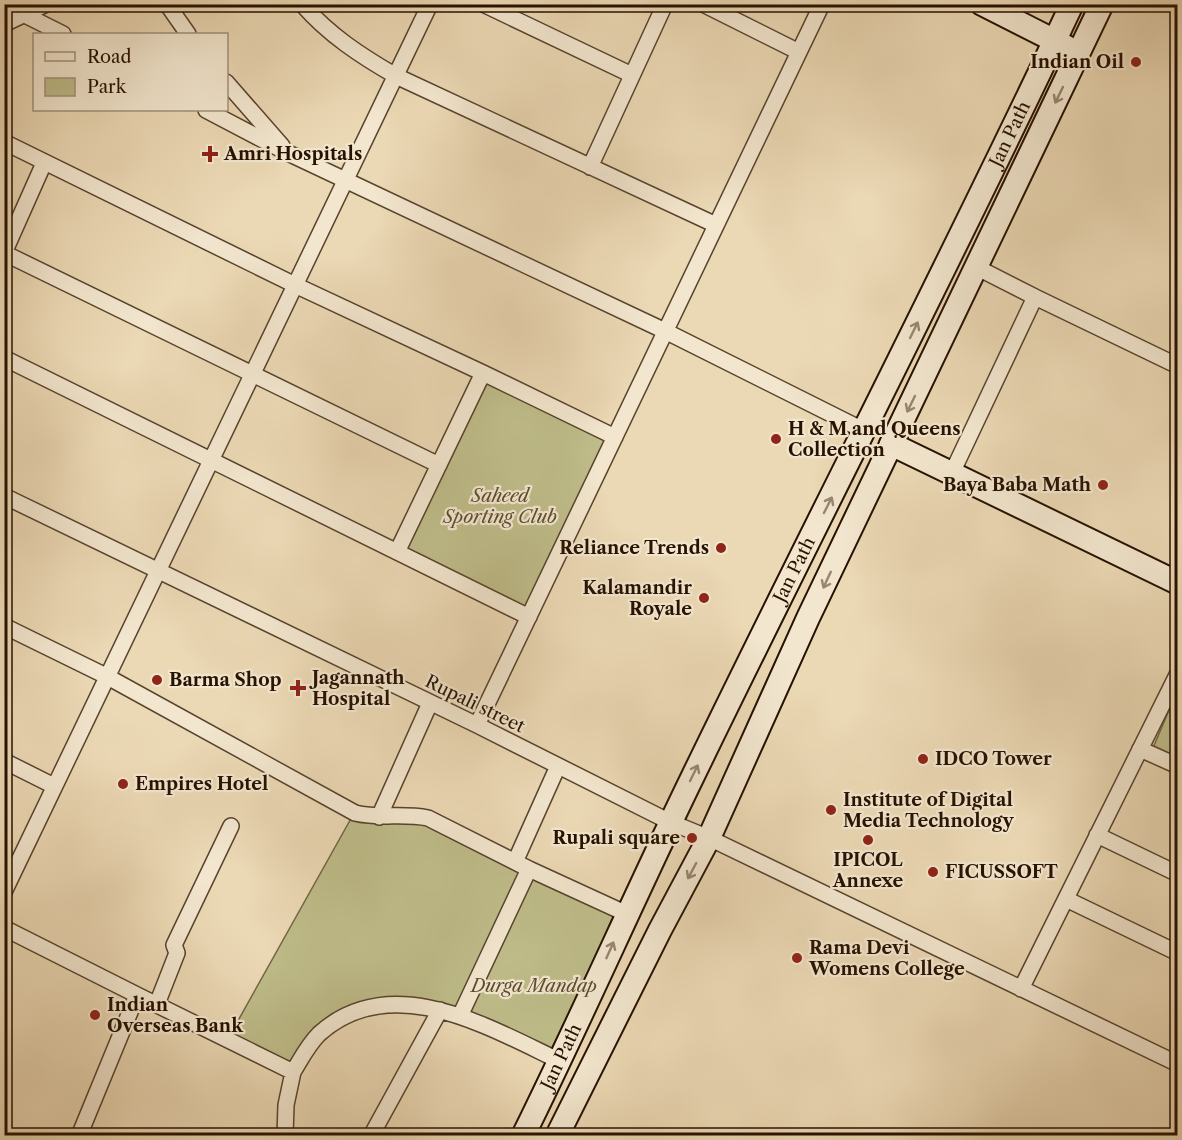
<svg xmlns="http://www.w3.org/2000/svg" width="1182" height="1140" viewBox="0 0 1182 1140" font-family="'Libre Caslon Text',serif">
	<style>
		.green { fill: #bebc89; stroke: #726644; stroke-width: 1.5 }
		.lines { fill: none; stroke-linecap: round; stroke-linejoin: round }
		.street-casing { stroke: #58432d; stroke-width: 18 }
		.secondary-casing { stroke: #271100; stroke-width: 26 }
		.street { stroke: #f2e6ce; stroke-width: 15 }
		.secondary { stroke: #f2e6ce; stroke-width: 22 }
		.oneway { stroke: #978671 }
		.poi-dot { fill: #8f2418; stroke: #f2e6ce; stroke-width: 2 }
		.labels { text-anchor: middle; dominant-baseline: central; stroke-width: 4.5; stroke-linejoin: round; paint-order: stroke }
		.poi-label { font-size: 18px; font-weight: bold; fill: #271100; stroke: #f2e6ce; text-anchor: start }
		.street-label { font-size: 18px; fill: #271100; stroke: #f2e6ce }
		.park-label { font-size: 18px; font-style: italic; fill: #5c4d30; stroke: #f2e6ce }
	</style>
	<rect width="100%" height="100%" fill="#ebd8b4"/>
	<filter id="stains"><feTurbulence type="fractalNoise" baseFrequency=".00333" numOctaves="4"/><feColorMatrix values="0 0 0 0 .2 0 0 0 0 .09 0 0 0 0 .02 0 0 0 .5 -.17"/></filter>
	<radialGradient id="worn" r=".72"><stop offset=".6" stop-color="#630" stop-opacity="0"/><stop offset="1" stop-color="#630" stop-opacity=".3"/></radialGradient>
	<path class="green" d="M 487,380 L 605,440 L 526,607 L 406,549 Z
		M 1172,703 L 1177,705 L 1177,760 L 1153,748 Z
		M 353,815 L 425,821 L 524,871 L 460,1013 L 410,1003 L 344,1016 L 293,1070 L 230,1035 Z
		M 530,871 L 625,915 L 559,1058 L 463,1015 Z"/>
	<g class="lines">
		<g class="street-casing">
			<path id="street" d="M 167,4 L 188,34
				M 302,4 C 329,35 361,56 396,76 L 716,225
				M 483,4 L 632,75
				M 703,4 L 799,52
				M 25,15 L 63,34
				M 4,24 L 46,4
				M 226,82 L 282,146
				M 206,110 L 288,153 L 665,331 L 865,431
				M 4,142 L 295,285 L 483,373 L 615,437
				M 590,167 L 665,4
				M 4,253 L 439,465
				M 4,253 L 44,163
				M 976,267 L 1035,297
				M 4,358 L 529,617
				M 952,473 L 1035,297 L 1178,366
				M 4,496 L 477,725 L 670,822 L 709,838 L 1178,1064
				M 397,552 L 483,373
				M 4,626 L 106,676 L 355,813 C 379,819 403,813 428,818 L 529,869 L 627,914
				M 477,725 L 822,4
				M 1140,749 L 1178,766
				M 4,761 L 54,786
				M 379,817 L 430,703
				M 1097,835 L 1178,874
				M 515,862 L 558,766
				M 4,892 L 430,4
				M 1066,899 L 1178,953
				M 4,928 L 137,995 L 79,1136
				M 1021,989 L 1178,673
				M 137,995 L 293,1072 L 286,1105 L 285,1136
				M 157,1004 L 177,953 L 174,945 L 231,826
				M 460,1016 L 529,869
				M 293,1072 C 301,1059 308,1045 319,1034 C 391,969 488,1027 560,1061
				M 371,1136 L 440,1010"/>
		</g>
		<g class="secondary-casing">
			<g id="secondary">
				<path d="M 982,4 L 1067,47"/>
				<path d="M 891,444 L 1178,583"/>
				<path id="s1" d="M 523,1136 C 582,1017 635,895 693,776 C 818,518 950,264 1072,4"/>
				<path d="M 557,1136 L 660,930 L 709,838 L 808,618 L 1102,4"/>
			</g>
		</g>
		<use href="#street" class="street"/>
		<use href="#secondary" class="secondary"/>
	</g>
	<defs><path id="oneway-shaft" d="M-6 0H5M1.5-3L5.5 0L1.5 3" fill="none" stroke-width="1.6" stroke-linecap="round" stroke-linejoin="round" transform="scale(1.5)"/></defs>
	<g class="oneway">
		<use href="#oneway-shaft" transform="translate(1059 95) rotate(116)"/>
		<use href="#oneway-shaft" transform="translate(914 330) rotate(-64)"/>
		<use href="#oneway-shaft" transform="translate(911 404) rotate(116)"/>
		<use href="#oneway-shaft" transform="translate(828 505) rotate(-63)"/>
		<use href="#oneway-shaft" transform="translate(827 580) rotate(115)"/>
		<use href="#oneway-shaft" transform="translate(694 773) rotate(-64)"/>
		<use href="#oneway-shaft" transform="translate(692 871) rotate(118)"/>
		<use href="#oneway-shaft" transform="translate(610 950) rotate(-66)"/>
	</g>
	<g class="poi-dot">
		<circle cx="1136" cy="62" r="6"/>
		<path d="M207 145h6v6h6v6h-6v6h-6v-6h-6v-6h6z"/>
		<circle cx="776" cy="439" r="6"/>
		<circle cx="1103" cy="485" r="6"/>
		<circle cx="721" cy="548" r="6"/>
		<circle cx="704" cy="598" r="6"/>
		<circle cx="157" cy="680" r="6"/>
		<path d="M295 679h6v6h6v6h-6v6h-6v-6h-6v-6h6z"/>
		<circle cx="923" cy="759" r="6"/>
		<circle cx="123" cy="784" r="6"/>
		<circle cx="831" cy="810" r="6"/>
		<circle cx="692" cy="838" r="6"/>
		<circle cx="868" cy="840" r="6"/>
		<circle cx="933" cy="872" r="6"/>
		<circle cx="797" cy="958" r="6"/>
		<circle cx="95" cy="1015" r="6"/>
	</g>
	<g class="labels">
		<g class="poi-label">
			<text x="1124" y="62" text-anchor="end">Indian Oil</text>
			<text x="224" y="154">Amri Hospitals</text>
			<text x="788" y="429">H &amp; M and Queens<tspan x="788" dy="21">Collection</tspan></text>
			<text x="1091" y="485" text-anchor="end">Baya Baba Math</text>
			<text x="709" y="548" text-anchor="end">Reliance Trends</text>
			<text x="692" y="588" text-anchor="end">Kalamandir<tspan x="692" dy="21">Royale</tspan></text>
			<text x="312" y="678">Jagannath<tspan x="312" dy="21">Hospital</tspan></text>
			<text x="169" y="680">Barma Shop</text>
			<text x="935" y="759">IDCO Tower</text>
			<text x="135" y="784">Empires Hotel</text>
			<text x="843" y="800">Institute of Digital<tspan x="843" dy="21">Media Technology</tspan></text>
			<text x="680" y="838" text-anchor="end">Rupali square</text>
			<text x="868" y="860" text-anchor="middle">IPICOL<tspan x="868" dy="21">Annexe</tspan></text>
			<text x="945" y="872">FICUSSOFT</text>
			<text x="809" y="948">Rama Devi<tspan x="809" dy="21">Womens College</tspan></text>
			<text x="107" y="1005">Indian<tspan x="107" dy="21">Overseas Bank</tspan></text>
		</g>
		<g class="street-label">
			<text stroke="none"><textPath href="#s1" startOffset="1114">Jan Path</textPath></text>
			<text stroke="none"><textPath href="#s1" startOffset="628">Jan Path</textPath></text>
			<text transform="translate(475 704) rotate(26)">Rupali street</text>
			<text stroke="none"><textPath href="#s1" startOffset="88">Jan Path</textPath></text>
		</g>
		<g class="park-label">
			<text x="500" y="496">Saheed<tspan x="500" dy="21">Sporting Club</tspan></text>
			<text x="534" y="986">Durga Mandap</text>
		</g>
	</g>
	<rect width="1182" height="1140" fill="none" stroke="#ebd8b4" stroke-width="24"/>
	<rect x="6" y="6" width="1170" height="1128" fill="none" stroke="#271100" stroke-width="3"/>
	<rect x="12" y="12" width="1158" height="1116" fill="none" stroke="#271100" stroke-width="1.5"/>
	<rect x="33" y="33" width="195" height="78" fill="#f2e6ce" stroke="#a1917c" stroke-width="1.5"/>
	<rect x="45" y="52" width="30" height="9" fill="#f2e6ce" stroke="#a1917c" stroke-width="1.5"/>
	<text x="87" y="63" font-size="18" fill="#271100">Road</text>
	<rect x="45" y="78" width="30" height="18" fill="#bebc89" stroke="#a1917c" stroke-width="1.5"/>
	<text x="87" y="93" font-size="18" fill="#271100">Park</text>
	<rect width="100%" height="100%" filter="url(#stains)"/>
	<rect width="100%" height="100%" fill="url(#worn)"/>
</svg>
